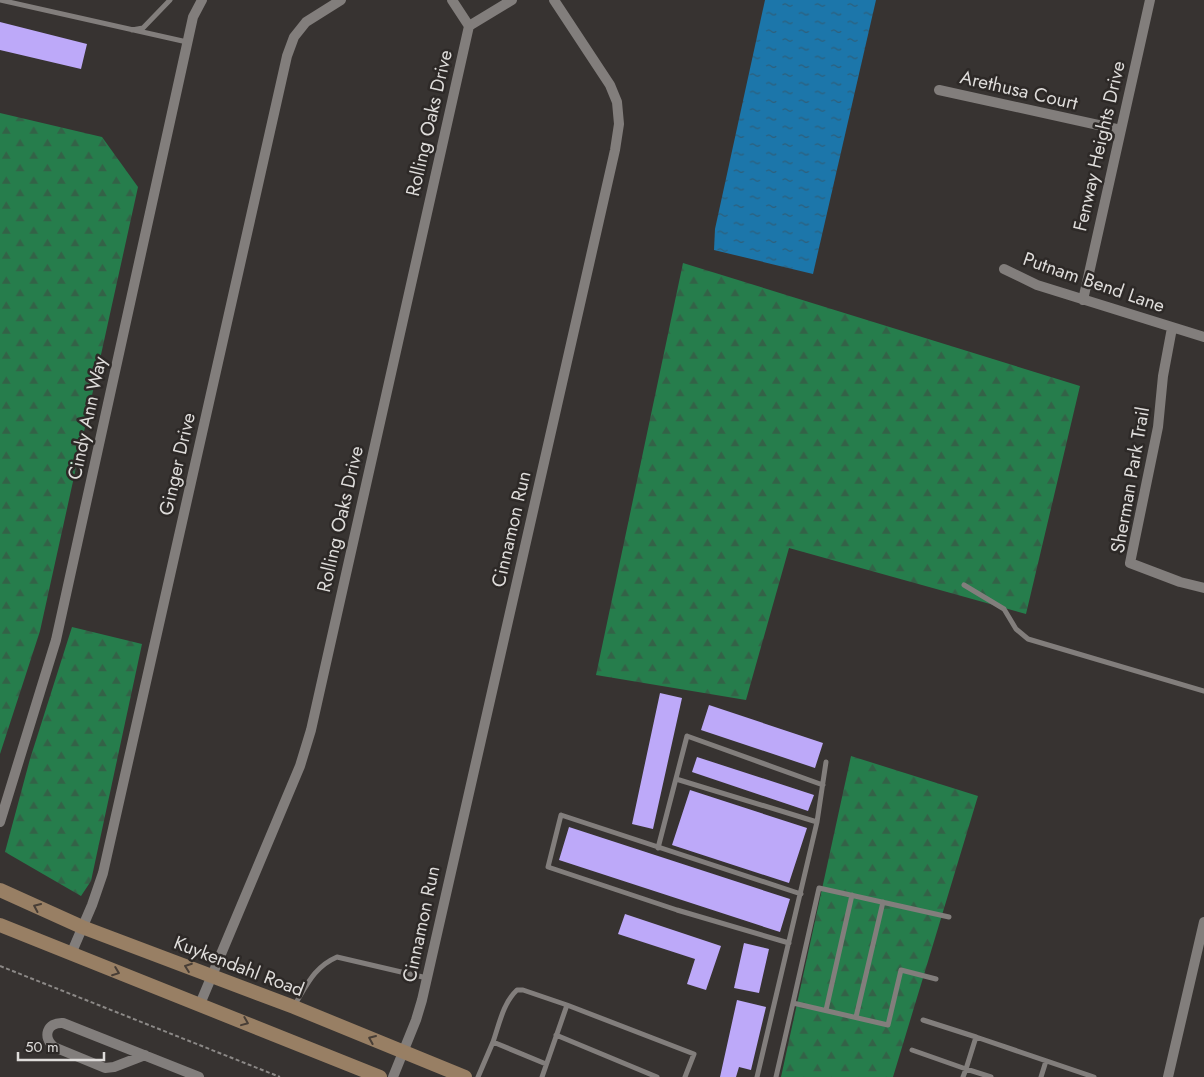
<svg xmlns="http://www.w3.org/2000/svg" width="1204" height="1077" viewBox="0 0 1204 1077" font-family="Jost,sans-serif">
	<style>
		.forest { fill: url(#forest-firs) }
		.water { fill: url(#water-ripples) }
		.building { fill: #bda9f9 }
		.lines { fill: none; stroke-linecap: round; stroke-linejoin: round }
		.path { stroke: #8b8886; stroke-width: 2; stroke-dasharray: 4 2.5; stroke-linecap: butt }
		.lane { stroke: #827e7c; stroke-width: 5 }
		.street { stroke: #827e7c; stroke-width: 10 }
		.secondary { stroke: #987f64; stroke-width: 14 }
		.oneway { stroke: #483e36 }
		.labels { text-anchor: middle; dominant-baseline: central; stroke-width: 5; stroke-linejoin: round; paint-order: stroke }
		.street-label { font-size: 19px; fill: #dedcda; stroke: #2d2927 }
	</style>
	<defs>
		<pattern id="forest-firs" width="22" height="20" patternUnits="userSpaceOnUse" patternTransform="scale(1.25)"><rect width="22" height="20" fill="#267d4c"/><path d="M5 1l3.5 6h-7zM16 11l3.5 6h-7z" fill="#336247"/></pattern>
		<pattern id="water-ripples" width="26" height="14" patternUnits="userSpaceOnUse" patternTransform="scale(1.25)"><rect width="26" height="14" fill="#1c76aa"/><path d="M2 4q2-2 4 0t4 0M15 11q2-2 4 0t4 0" fill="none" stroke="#2e5f7b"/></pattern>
	</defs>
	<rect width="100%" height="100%" fill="#373331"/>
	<path class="forest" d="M 0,113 L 102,137 L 138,187 L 40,631 L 0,754 Z
		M 683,263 L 1080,386 L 1026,614 L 789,548 L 746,700 L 596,675 Z
		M 72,627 L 142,644 L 91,881 L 81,896 L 5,852 L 30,759 Z
		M 851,756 L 978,796 L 893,1077 L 781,1077 Z"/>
	<path class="water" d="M 765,0 L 876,0 L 813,274 L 714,250 L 715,229 Z"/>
	<path class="building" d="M 0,22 L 87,44 L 81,69 L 0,50 Z
		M 660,693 L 682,698 L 653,829 L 632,824 Z
		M 709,705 L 823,743 L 815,768 L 701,730 Z
		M 697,757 L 814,795 L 808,811 L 692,772 Z
		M 690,790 L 807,828 L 789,883 L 672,845 Z
		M 569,827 L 790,899 L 780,932 L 559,860 Z
		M 625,914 L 721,946 L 706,990 L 687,984 L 695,959 L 618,934 Z
		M 744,943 L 769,949 L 759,993 L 734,988 Z
		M 737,1000 L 766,1007 L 751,1070 L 739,1067 L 736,1077 L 720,1077 Z"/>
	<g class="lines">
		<path class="path" d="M 0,966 L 280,1077"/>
		<path class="lane" d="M 0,0 L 187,42
			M 132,30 L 143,28 L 170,0
			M 964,585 L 1004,609 L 1016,629 L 1028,639 L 1204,691
			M 676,779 L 817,822
			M 658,848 L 687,736 L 823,785
			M 789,943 L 677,910 L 548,867 L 561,815 L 801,894
			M 793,1003 L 819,888 L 949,917
			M 294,1006 C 307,985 314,967 337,957 L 427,978
			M 826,1010 L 852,895
			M 856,1017 L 883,902
			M 556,1035 L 657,1077
			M 976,1037 L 1094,1077
			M 493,1042 C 499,1025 503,1003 517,990 L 523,990 L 567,1005
			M 912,1050 L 966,1069 L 976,1037 L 923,1020
			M 478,1077 L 493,1042 L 546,1064
			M 542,1077 L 567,1005 L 694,1054 L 685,1077
			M 757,1077 L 817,822 L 826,762
			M 776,1077 L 793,1003 L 888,1025 L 901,970 L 936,979
			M 963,1077 L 966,1069 L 991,1077
			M 1041,1077 L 1046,1061"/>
		<path class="street" d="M 452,0 L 469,26
			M 469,26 L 512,0
			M 939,90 L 1121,130
			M 1004,269 L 1037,285 L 1204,337
			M 1083,300 L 1150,0
			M 1172,328 L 1163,376 L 1158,427 L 1130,563 L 1180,582 L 1204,588
			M 0,822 L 56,640 L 193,17 L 202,0
			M 71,954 L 92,905 L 103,873 L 287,56 L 294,37 L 306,22 L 341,0
			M 200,1004 L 300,766 L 311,730 L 469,26
			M 145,1055 L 114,1067 L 105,1068 L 54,1047 C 42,1037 47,1022 63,1023 L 199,1077
			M 393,1077 L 416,1020 L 422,1000 L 615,150 L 619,124 L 617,102 L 610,85 L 554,0
			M 1168,1077 L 1204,922"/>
		<path class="secondary" d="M 0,890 L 82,927 L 294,1007 L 465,1077
			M 0,925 L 380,1077"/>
	</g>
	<defs><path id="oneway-chevron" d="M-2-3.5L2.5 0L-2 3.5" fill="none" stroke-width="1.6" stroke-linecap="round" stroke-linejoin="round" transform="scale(1.25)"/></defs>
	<g class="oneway">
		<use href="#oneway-chevron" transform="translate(37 907) rotate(-156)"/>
		<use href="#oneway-chevron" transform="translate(188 967) rotate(-160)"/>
		<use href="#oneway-chevron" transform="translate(116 972) rotate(21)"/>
		<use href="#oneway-chevron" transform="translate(245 1022) rotate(22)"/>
		<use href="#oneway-chevron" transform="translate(372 1039) rotate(-157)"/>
	</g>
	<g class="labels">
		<g class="street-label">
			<text transform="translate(1019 90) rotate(13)">Arethusa Court</text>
			<text transform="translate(429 123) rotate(-77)">Rolling Oaks Drive</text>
			<text transform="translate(1099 146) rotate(-77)">Fenway Heights Drive</text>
			<text transform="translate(1094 282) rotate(19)">Putnam Bend Lane</text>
			<text transform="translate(87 418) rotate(-78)">Cindy Ann Way</text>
			<text transform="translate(177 464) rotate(-77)">Ginger Drive</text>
			<text transform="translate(1130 480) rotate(-80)">Sherman Park Trail</text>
			<text transform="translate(340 519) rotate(-77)">Rolling Oaks Drive</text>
			<text transform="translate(511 529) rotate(-77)">Cinnamon Run</text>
			<text transform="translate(421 924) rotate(-78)">Cinnamon Run</text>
			<text transform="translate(239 966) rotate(21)">Kuykendahl Road</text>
		</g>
	</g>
	<path d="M18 1052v8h86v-8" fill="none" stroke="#dedcda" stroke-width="2.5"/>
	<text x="25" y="1052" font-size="15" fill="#dedcda" stroke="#2d2927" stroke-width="4" paint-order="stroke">50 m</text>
</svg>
